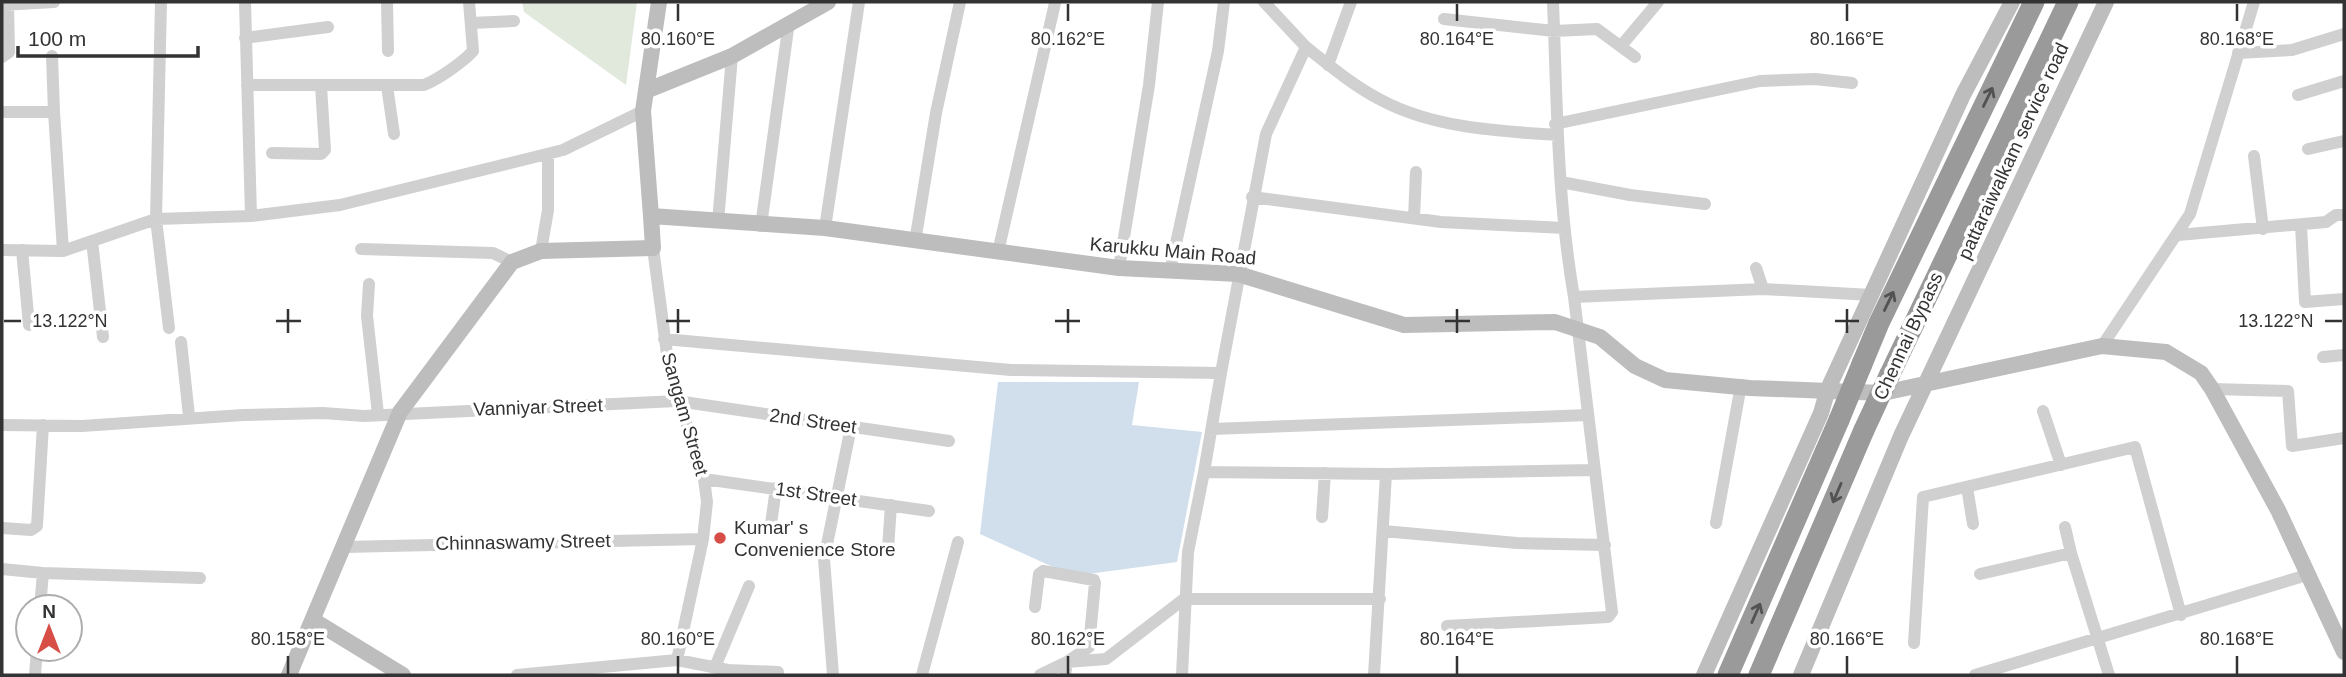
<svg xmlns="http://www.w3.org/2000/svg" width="2346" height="677" viewBox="0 0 2346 677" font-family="Arial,sans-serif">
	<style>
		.green { fill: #e1e9dd }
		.water { fill: #d1deeb }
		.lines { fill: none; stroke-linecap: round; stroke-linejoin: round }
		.street { stroke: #d0d0d0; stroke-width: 12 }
		.secondary { stroke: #bdbdbd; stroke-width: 16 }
		.highway { stroke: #9a9a9a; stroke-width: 21 }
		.highway-bridge { stroke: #9a9a9a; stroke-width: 21 }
		.oneway { stroke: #525252 }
		.ticks { fill: none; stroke: #333; stroke-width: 2.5 }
		.poi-dot { fill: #d74e47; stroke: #fff; stroke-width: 2.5 }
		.labels { text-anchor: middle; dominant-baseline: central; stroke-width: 7; stroke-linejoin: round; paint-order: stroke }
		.street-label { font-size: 19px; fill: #333; stroke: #fff }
		.poi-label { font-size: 19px; fill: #333; stroke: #fff; text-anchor: start }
		.ticks-label { font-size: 18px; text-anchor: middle; fill: #333; stroke: #fff; stroke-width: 7; stroke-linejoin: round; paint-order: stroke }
	</style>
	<rect width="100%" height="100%" fill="#fff"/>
	<path class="green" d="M 522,2 L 637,2 L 626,85 L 524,12 Z"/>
	<path class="water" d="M 998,382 L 1139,382 L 1132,425 L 1202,432 L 1177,562 L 1073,576 L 980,534 Z"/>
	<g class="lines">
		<path class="street" d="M 161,2 L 156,219 L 169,328
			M 245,2 L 251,216
			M 387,2 L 388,51
			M 2,5 L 54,2
			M 1444,19 L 1554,31 L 1597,29 L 1635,57
			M 471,23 L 514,21
			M 245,38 L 328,27
			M 1621,46 L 1658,2
			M 1306,47 C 1330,66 1354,86 1381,100 C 1433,128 1498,131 1556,135
			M 2238,53 L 2292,50 L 2344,34
			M 52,56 L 54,112
			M 2,57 L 9,52 L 8,4
			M 1328,65 L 1351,2
			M 247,85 L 424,85 C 439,79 463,62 473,51 L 469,2
			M 387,86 L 394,134
			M 2298,95 L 2344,81
			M 2,112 L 54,112 L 63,251
			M 1555,124 L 1760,81 L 1815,79 L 1852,83
			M 2308,149 L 2344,141
			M 272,153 L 321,154 L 325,150 L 321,86
			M 2254,156 L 2263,229
			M 1561,182 L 1630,195 L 1705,204
			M 1252,197 L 1441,222 L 1564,228
			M 1414,218 L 1416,172
			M 718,222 L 732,56
			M 2301,225 L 2305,302 L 2344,299
			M 761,226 L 789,22
			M 825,228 L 859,2
			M 2178,235 L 2326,222 L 2336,215 L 2344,215
			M 92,241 L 103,337
			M 915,242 L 936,113 L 960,2
			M 653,248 L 669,369 L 704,479 L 707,502 L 703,539 L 677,660
			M 361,249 L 493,253 L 512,262
			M 2,250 L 63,251 L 156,219 L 251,216 L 340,205 L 563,150 L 643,111
			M 22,250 L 29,325
			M 541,251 L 548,210 L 548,154
			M 998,252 L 1055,3
			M 1119,268 L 1149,85 L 1158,2
			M 1756,268 L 1763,289
			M 1170,271 L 1218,51 L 1224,2
			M 369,284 L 367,316 L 378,414
			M 1574,297 L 1763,289 L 1871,295
			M 664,339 L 1011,370 L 1221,373 L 1266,134 L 1306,47 L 1264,2
			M 181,342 L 189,416
			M 2102,346 L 2190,214 L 2254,2
			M 2323,357 L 2344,355
			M 2212,389 L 2288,391 L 2292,446 L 2344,438
			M 2043,411 L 2061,465
			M 2,425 L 82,426 L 243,415 L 323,413 L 364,416 L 677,401 L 949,441
			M 1212,429 L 1588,415
			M 1204,472 L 1221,373
			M 704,479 L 929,511
			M 1967,487 L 1973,524
			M 1322,517 L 1325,473
			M 1716,523 L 1741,385
			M 2065,527 L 2071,553
			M 2,528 L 31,530 L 37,526 L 43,425
			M 770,531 L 776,488
			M 1383,531 L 1517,543 L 1605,545
			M 344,547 L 703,539
			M 888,549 L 891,505
			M 2,569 L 43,573
			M 1980,574 L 2071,553 L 2109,675
			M 1184,599 L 1380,599
			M 40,607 L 43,573 L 200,578
			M 1035,607 L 1039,574 L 1043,571 L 1094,580 L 1095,583 L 1089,647 L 1067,662 L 1065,675
			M 1447,626 L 1608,617 L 1612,612 L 1574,297 C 1557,199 1557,101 1553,2
			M 1914,643 L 1923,497 L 2135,447 L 2181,615
			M 715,667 L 749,586
			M 728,670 L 778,672
			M 35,675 L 37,649
			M 517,675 L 677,660 L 728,670 L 727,675
			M 833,675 L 824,559 L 851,427
			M 922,675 L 958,542
			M 1040,675 L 1067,662 L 1106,659 L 1184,599
			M 1182,675 L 1188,552 L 1204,472 L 1386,474 L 1594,470
			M 1374,675 L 1386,474
			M 1975,675 L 2307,575"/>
		<path class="secondary" d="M 648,90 L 732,56 L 828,2
			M 651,216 L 643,111 L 659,2
			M 313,620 L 403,675
			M 289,675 L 400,412 L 512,262 L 541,251 L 653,248 L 651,216 L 825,228 L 1119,268 L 1238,274 L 1404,325 L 1555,322 L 1600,337 L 1635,366 L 1665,380 L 1750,388 L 1883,393 L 2102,346 L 2166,352 L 2201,373 L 2212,389 L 2278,510 L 2344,652
			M 1704,675 L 1821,413 L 1828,389 L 1963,95 L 2012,2
			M 1801,675 L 1901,436 L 2106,2"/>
		<path class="highway" d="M 1862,364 L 1879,323 L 2034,2
			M 1890,374 L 2068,2
			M 1728,675 L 1839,420
			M 1759,675 L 1864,430"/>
		<path class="highway-bridge" d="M 1839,420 L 1862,364
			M 1864,430 L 1890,374"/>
	</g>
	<defs><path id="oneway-shaft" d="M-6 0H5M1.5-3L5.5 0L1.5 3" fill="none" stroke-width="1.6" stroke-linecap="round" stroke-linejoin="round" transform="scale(1.75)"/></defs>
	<g class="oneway">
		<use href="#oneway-shaft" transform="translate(1988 97) rotate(-64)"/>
		<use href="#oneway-shaft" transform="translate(1889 301) rotate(-64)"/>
		<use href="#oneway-shaft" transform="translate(1837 493) rotate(113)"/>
		<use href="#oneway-shaft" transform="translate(1756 613) rotate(-66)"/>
	</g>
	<path class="ticks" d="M 678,4 L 678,21M 1068,4 L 1068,21M 1457,4 L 1457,21M 1847,4 L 1847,21M 2237,4 L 2237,21M 288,309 L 288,333M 678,309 L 678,333M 1068,309 L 1068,333M 1457,309 L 1457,333M 1847,309 L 1847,333M 4,321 L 21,321M 276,321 L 301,321M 666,321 L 690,321M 1055,321 L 1080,321M 1445,321 L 1470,321M 1835,321 L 1859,321M 2325,321 L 2342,321M 288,656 L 288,674M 678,656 L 678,674M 1068,656 L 1068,674M 1457,656 L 1457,674M 1847,656 L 1847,674M 2237,656 L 2237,674"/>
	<circle class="poi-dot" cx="720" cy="538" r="7"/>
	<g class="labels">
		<g class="street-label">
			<text transform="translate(2013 151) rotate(-65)">pattaraiwalkam service road</text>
			<text transform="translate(1173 251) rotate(5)">Karukku Main Road</text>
			<text transform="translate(1908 336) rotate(-65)">Chennai Bypass</text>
			<text transform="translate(538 407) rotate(-2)">Vanniyar Street</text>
			<text transform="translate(685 414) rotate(74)">Sangam Street</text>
			<text transform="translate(813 421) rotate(8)">2nd Street</text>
			<text transform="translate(816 494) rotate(8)">1st Street</text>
			<text transform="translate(523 542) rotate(-1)">Chinnaswamy Street</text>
		</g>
		<g class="poi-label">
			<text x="734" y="527">Kumar' s<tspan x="734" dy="22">Convenience Store</tspan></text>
		</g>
	</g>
	<g class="ticks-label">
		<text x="678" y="45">80.160°E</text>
		<text x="1068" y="45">80.162°E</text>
		<text x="1457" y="45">80.164°E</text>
		<text x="1847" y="45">80.166°E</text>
		<text x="2237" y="45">80.168°E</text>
		<text x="70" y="327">13.122°N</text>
		<text x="2276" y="327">13.122°N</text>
		<text x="288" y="645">80.158°E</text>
		<text x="678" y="645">80.160°E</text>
		<text x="1068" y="645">80.162°E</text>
		<text x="1457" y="645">80.164°E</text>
		<text x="1847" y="645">80.166°E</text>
		<text x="2237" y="645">80.168°E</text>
	</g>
	<rect width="2346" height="677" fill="none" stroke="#333333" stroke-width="7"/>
	<g transform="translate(49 628)"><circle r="33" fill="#ffffff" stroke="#adadad" stroke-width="2"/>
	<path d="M0-5L12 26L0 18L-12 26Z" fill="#d74e47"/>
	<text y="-10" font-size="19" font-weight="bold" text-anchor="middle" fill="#333333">N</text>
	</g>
	<path d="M18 46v10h180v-10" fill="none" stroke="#333333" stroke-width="3.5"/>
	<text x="28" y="46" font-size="21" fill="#333333" stroke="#ffffff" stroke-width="5" paint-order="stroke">100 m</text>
</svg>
